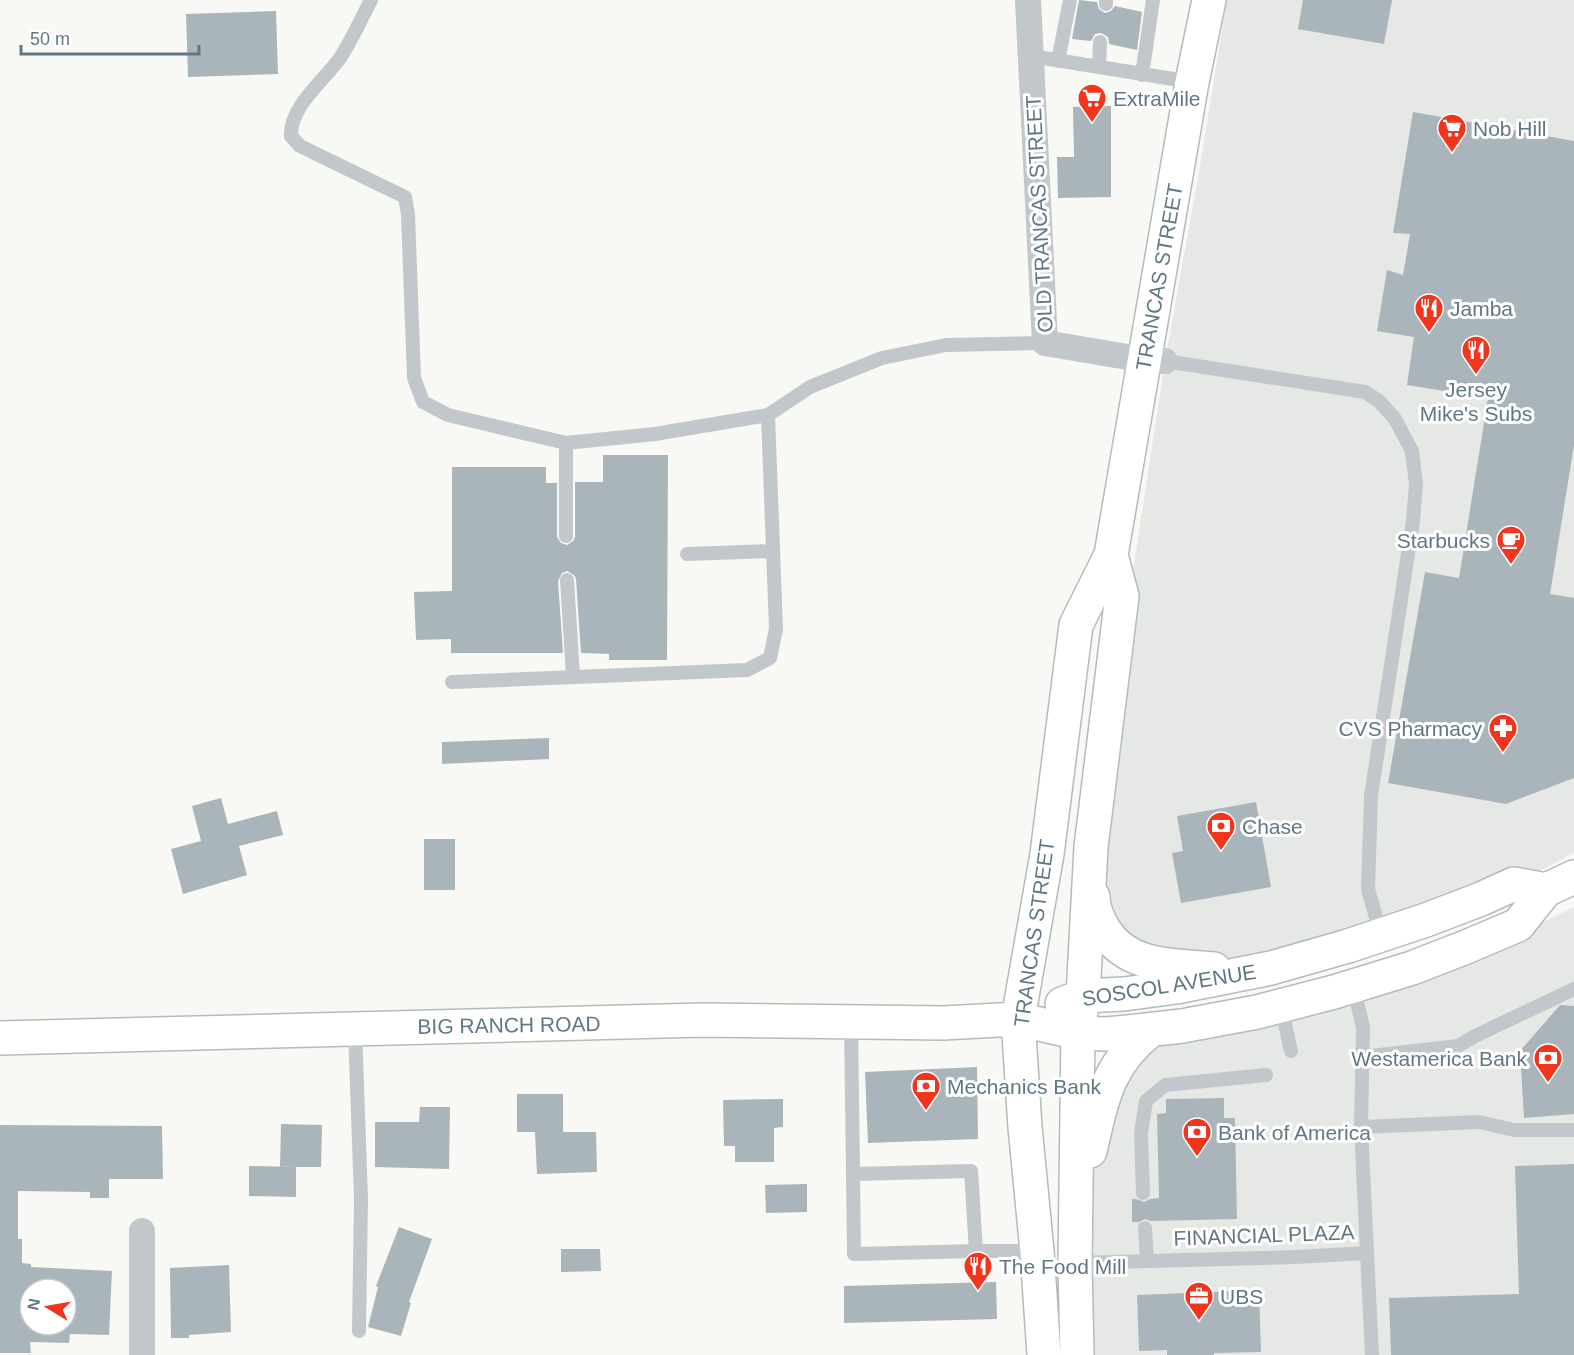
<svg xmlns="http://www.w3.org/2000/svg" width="1574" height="1355" viewBox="0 0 1574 1355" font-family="Helvetica,sans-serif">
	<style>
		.built { fill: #e6e8e6 }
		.building { fill: #a9b5ba; fill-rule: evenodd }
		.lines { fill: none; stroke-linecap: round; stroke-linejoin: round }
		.secondary-casing { stroke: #b3bbbf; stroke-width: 36 }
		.lane { stroke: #c1c7ca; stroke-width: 14 }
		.street { stroke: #c1c7ca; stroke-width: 26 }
		.secondary { stroke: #fff; stroke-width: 33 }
		.labels { text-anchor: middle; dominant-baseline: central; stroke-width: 6; stroke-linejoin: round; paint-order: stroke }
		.poi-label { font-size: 21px; fill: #617883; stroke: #fff; text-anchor: start }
		.street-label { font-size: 21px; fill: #617883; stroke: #fff }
	</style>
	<rect width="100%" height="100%" fill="#f8f8f5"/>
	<path class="built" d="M 1227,0 L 1574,0 L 1574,853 L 1502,890 L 1271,968 L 1118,947 L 1091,847 L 1165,361 L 1198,178 Z
		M 1574,907 L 1574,1355 L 1076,1355 L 1081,1188 L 1124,1056 L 1537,925 Z"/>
	<path class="building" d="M 1079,0 L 1097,2 L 1099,9 L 1105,13 L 1111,11 L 1115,6 L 1142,12 L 1137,50 L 1109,44 L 1108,37 L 1101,33 L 1095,34 L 1091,41 L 1072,39 Z
		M 1303,0 L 1392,0 L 1384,44 L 1298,29 Z
		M 276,11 L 278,74 L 188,77 L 186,14 Z
		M 1111,106 L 1111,197 L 1058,198 L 1057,157 L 1074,157 L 1073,107 Z
		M 1413,112 L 1574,141 L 1574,445 L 1550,594 L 1574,598 L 1574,778 L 1506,804 L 1388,783 L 1425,572 L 1459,578 L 1488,398 L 1407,385 L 1414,337 L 1377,331 L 1387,270 L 1403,275 L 1410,234 L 1393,233 Z
		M 603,455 L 668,455 L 667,660 L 609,660 L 609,654 L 581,653 L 576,579 L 574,575 L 567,571 L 562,573 L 558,581 L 563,653 L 451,653 L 451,639 L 416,640 L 414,592 L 452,591 L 452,467 L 546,467 L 546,483 L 557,483 L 557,537 L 561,543 L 567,545 L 573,541 L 575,537 L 575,482 L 603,482 Z
		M 549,738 L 549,759 L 442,764 L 442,742 Z
		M 221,798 L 228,824 L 277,811 L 283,835 L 239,846 L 247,875 L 183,894 L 171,849 L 201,841 L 192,806 Z
		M 1256,802 L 1271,887 L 1181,903 L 1172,853 L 1183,851 L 1177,816 Z
		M 424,839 L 455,839 L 455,890 L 424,890 Z
		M 1560,1005 L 1574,1006 L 1574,1114 L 1524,1118 L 1520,1051 Z
		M 977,1067 L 978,1139 L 868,1143 L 865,1072 Z
		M 517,1094 L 563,1094 L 563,1132 L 596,1132 L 597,1172 L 537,1174 L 535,1132 L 517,1132 Z
		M 1224,1098 L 1224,1118 L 1235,1118 L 1237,1219 L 1151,1221 L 1145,1219 L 1139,1222 L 1132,1222 L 1132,1199 L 1136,1199 L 1144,1202 L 1150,1199 L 1159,1198 L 1157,1114 L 1166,1113 L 1166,1099 Z
		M 783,1099 L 783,1127 L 774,1128 L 774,1162 L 735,1162 L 735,1146 L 724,1146 L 723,1100 Z
		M 420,1107 L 450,1107 L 449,1169 L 375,1167 L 375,1122 L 419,1122 Z
		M 281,1124 L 322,1125 L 321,1167 L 280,1167 Z
		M 0,1125 L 162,1126 L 163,1179 L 109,1179 L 109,1198 L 90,1198 L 90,1192 L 18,1191 L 18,1239 L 22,1239 L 22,1263 L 31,1264 L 31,1267 L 112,1271 L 109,1335 L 70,1334 L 69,1343 L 30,1342 L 31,1353 L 0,1353 ZM 30,1289 L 66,1289 L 66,1325 L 30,1325 Z
		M 1574,1164 L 1574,1355 L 1391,1355 L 1389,1298 L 1519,1294 L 1515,1166 Z
		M 249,1166 L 296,1167 L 296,1197 L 249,1196 Z
		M 807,1184 L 807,1212 L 766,1213 L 765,1185 Z
		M 399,1227 L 432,1239 L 409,1302 L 411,1303 L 401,1336 L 368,1327 L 378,1287 L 376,1286 Z
		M 561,1249 L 600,1249 L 601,1271 L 561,1272 Z
		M 229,1265 L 231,1332 L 189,1335 L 189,1338 L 171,1338 L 170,1268 Z
		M 996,1282 L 997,1319 L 844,1323 L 844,1286 Z
		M 1259,1290 L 1261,1352 L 1214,1353 L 1214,1355 L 1167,1355 L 1167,1350 L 1139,1351 L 1137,1295 Z"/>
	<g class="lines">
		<g class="secondary-casing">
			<path id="secondary" d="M 1093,897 C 1093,910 1098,920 1105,931 C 1129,969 1175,965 1214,969
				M 1062,1004 L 1083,996 L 1124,994 L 1176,987 L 1271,968 L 1348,946 L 1426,920 L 1481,899 L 1514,884 L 1546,890
				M 0,1038 L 702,1020 L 943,1023 L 1018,1019 L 1078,1033 L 1106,1034 L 1128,1032 L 1182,1026 L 1257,1012 L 1334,992 L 1412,968 L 1466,947 L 1518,925 L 1546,890 L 1574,877
				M 1090,1151 C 1102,1100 1107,1064 1151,1030
				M 1044,1355 L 1037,1251 L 1025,1127 L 1018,1019 L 1047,854 L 1076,625 L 1111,555 L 1192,82 L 1209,0
				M 1077,1355 L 1075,1263 L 1078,1033 L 1083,996 L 1091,847 L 1122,596 L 1111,555"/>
		</g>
		<path class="lane" d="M 371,0 C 361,19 352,40 340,58 C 323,82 290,106 291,136 L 300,146 L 405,197 L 408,214 L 414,378 L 423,402 L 448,415 L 566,443
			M 1106,4 L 1106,0
			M 1031,56 L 1192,82
			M 1058,61 L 1070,0
			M 1099,67 L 1100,42
			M 1142,75 L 1153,0
			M 1165,361 L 1365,392 L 1379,401 L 1395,419 L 1412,451 L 1416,484 L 1413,521 L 1371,796 L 1368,889 L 1381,935
			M 566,536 L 566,443 L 655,434 L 768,415
			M 687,554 L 773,551
			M 567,580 L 573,676
			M 452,682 L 747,670 L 770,658 L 776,629 L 768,415 L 810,387 L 882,358 L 946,345 L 1045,343
			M 1281,1006 L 1291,1051
			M 851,1022 L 853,1174
			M 355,1029 L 361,1199 L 359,1331
			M 1362,1057 L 1458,1046 L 1475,1036 L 1574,989
			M 1361,1127 L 1479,1122 L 1514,1130 L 1574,1130
			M 1143,1193 L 1141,1133 L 1146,1101 L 1165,1085 L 1266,1075
			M 1145,1228 L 1147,1261
			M 976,1251 L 971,1171 L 853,1174 L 854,1254 L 976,1251 L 1037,1251
			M 1367,1253 L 1372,1355
			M 1075,1263 L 1296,1257 L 1367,1253 L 1361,1127 L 1363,1027 L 1353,986"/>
		<path class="street" d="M 1028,0 L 1045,343 L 1145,360 L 1165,361
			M 142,1231 L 142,1355"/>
		<use href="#secondary" class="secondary"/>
	</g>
	<defs>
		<g id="supermarket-pin" transform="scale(1.5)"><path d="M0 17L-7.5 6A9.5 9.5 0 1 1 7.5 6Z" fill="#f2351c" stroke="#fff"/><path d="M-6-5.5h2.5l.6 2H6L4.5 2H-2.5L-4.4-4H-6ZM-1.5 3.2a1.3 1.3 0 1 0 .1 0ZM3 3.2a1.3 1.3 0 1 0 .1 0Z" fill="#fff"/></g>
		<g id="restaurant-pin" transform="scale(1.5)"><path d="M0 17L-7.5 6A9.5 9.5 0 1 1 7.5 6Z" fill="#f2351c" stroke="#fff"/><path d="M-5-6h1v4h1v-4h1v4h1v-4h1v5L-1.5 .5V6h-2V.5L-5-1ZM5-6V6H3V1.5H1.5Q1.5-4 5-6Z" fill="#fff"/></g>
		<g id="cafe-pin" transform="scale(1.5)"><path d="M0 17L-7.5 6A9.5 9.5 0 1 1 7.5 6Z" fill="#f2351c" stroke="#fff"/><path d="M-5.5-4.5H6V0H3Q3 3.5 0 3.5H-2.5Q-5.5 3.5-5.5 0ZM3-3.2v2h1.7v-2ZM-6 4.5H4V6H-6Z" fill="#fff"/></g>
		<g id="pharmacy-pin" transform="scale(1.5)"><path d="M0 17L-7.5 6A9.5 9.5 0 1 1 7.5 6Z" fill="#f2351c" stroke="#fff"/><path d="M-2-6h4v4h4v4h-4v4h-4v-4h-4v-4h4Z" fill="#fff"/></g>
		<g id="bank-pin" transform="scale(1.5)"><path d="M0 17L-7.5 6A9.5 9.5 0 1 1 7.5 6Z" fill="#f2351c" stroke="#fff"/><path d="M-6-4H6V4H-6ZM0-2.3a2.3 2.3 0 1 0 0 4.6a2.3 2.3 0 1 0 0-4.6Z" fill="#fff"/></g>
		<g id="office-pin" transform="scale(1.5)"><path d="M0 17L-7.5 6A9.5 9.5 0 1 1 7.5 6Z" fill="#f2351c" stroke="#fff"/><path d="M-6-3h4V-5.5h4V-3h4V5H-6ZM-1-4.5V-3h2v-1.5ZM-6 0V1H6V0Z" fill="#fff"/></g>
	</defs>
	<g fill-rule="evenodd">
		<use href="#supermarket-pin" x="1092" y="98"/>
		<use href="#supermarket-pin" x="1452" y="128"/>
		<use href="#restaurant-pin" x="1429" y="308"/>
		<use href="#restaurant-pin" x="1476" y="350"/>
		<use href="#cafe-pin" x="1511" y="540"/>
		<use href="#pharmacy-pin" x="1503" y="728"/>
		<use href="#bank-pin" x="1221" y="826"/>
		<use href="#bank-pin" x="1548" y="1058"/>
		<use href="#bank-pin" x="926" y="1086"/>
		<use href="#bank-pin" x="1197" y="1132"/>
		<use href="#restaurant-pin" x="978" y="1266"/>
		<use href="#office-pin" x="1199" y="1296"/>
	</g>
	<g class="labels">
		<g class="poi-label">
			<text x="1113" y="98">ExtraMile</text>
			<text x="1473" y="128">Nob Hill</text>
			<text x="1450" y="308">Jamba</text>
			<text x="1476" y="389" text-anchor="middle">Jersey<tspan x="1476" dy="24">Mike's Subs</tspan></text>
			<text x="1490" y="540" text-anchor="end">Starbucks</text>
			<text x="1482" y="728" text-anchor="end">CVS Pharmacy</text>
			<text x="1242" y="826">Chase</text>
			<text x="1527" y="1058" text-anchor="end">Westamerica Bank</text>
			<text x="947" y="1086">Mechanics Bank</text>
			<text x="1218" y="1132">Bank of America</text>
			<text x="999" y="1266">The Food Mill</text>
			<text x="1220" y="1296">UBS</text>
		</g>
		<g class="street-label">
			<text transform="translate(1039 214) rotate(-93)">OLD TRANCAS STREET</text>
			<text transform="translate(1159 277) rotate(-80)">TRANCAS STREET</text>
			<text transform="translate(1034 933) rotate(-82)">TRANCAS STREET</text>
			<text transform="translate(1169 985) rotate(-9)">SOSCOL AVENUE</text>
			<text transform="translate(509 1025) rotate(-1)">BIG RANCH ROAD</text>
			<text transform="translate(1264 1235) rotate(-2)">FINANCIAL PLAZA</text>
		</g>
	</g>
	<g transform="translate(48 1307) rotate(281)"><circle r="28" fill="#ffffff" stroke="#c0c9cd" stroke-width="1.5"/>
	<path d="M0-4.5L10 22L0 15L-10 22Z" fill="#f2351c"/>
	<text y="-9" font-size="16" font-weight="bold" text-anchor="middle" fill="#617883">N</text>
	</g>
	<path d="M21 45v9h178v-9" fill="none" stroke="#617883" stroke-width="3"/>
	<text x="30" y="45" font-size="18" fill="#617883" stroke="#ffffff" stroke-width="4.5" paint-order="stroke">50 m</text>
</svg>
